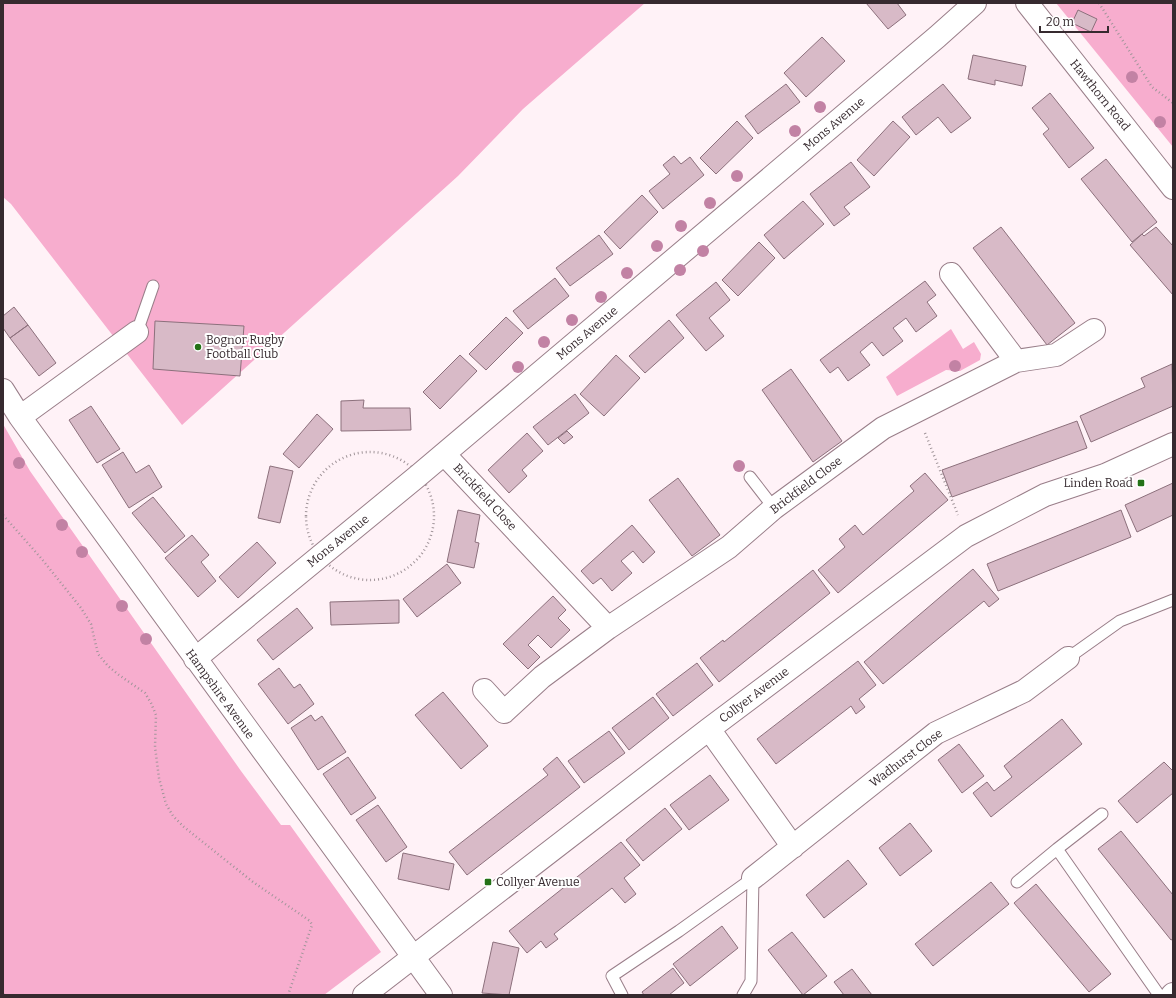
<svg xmlns="http://www.w3.org/2000/svg" width="1176" height="998" viewBox="0 0 1176 998" font-family="Bitter,serif">
	<style>
		.green { fill: #f7adce }
		.building { fill: #d8bac7; stroke: #8c707c }
		.lines { fill: none; stroke-linecap: round; stroke-linejoin: round }
		.lane-casing { stroke: #997e89; stroke-width: 13 }
		.street-casing { stroke: #997e89; stroke-width: 24 }
		.secondary-casing { stroke: #997e89; stroke-width: 24 }
		.path { stroke: #a1959a; stroke-width: 2.5; stroke-dasharray: 1 3; stroke-linecap: butt }
		.lane { stroke: #fff; stroke-width: 11 }
		.street { stroke: #fff; stroke-width: 22 }
		.secondary { stroke: #fff; stroke-width: 22 }
		.tree { fill: #c282a4 }
		.poi-dot { fill: #247117; stroke: #fff; stroke-width: 1.5 }
		.labels { text-anchor: middle; dominant-baseline: central; stroke-width: 4; stroke-linejoin: round; paint-order: stroke }
		.street-label { font-size: 12px; fill: #362a2f; stroke: #fff }
		.poi-label { font-size: 12px; fill: #362a2f; stroke: #fff; text-anchor: start }
	</style>
	<rect width="100%" height="100%" fill="#fff2f7"/>
	<path class="green" d="M 3,3 L 645,3 L 523,109 L 458,176 L 182,425 L 11,204 L 3,197 Z
		M 1056,3 L 1173,3 L 1173,147 Z
		M 951,329 L 963,349 L 974,342 L 981,354 L 980,360 L 960,371 L 946,370 L 897,396 L 886,377 Z
		M 3,424 L 30,471 L 241,771 L 281,825 L 290,825 L 381,952 L 324,995 L 3,995 Z"/>
	<path class="building" d="M 866,3 L 897,3 L 906,15 L 888,29 Z
		M 1078,10 L 1097,19 L 1091,32 L 1072,23 Z
		M 822,37 L 845,61 L 806,97 L 784,73 Z
		M 973,55 L 1026,66 L 1022,86 L 995,80 L 995,85 L 968,79 Z
		M 786,84 L 800,102 L 758,134 L 745,116 Z
		M 943,84 L 971,118 L 951,133 L 938,117 L 916,135 L 902,117 Z
		M 1050,93 L 1094,148 L 1069,168 L 1043,134 L 1049,129 L 1032,108 Z
		M 737,121 L 753,138 L 716,174 L 700,158 Z
		M 893,121 L 910,137 L 874,176 L 857,160 Z
		M 674,156 L 681,164 L 690,157 L 704,175 L 663,209 L 649,191 L 670,174 L 663,165 Z
		M 1106,159 L 1157,222 L 1132,242 L 1081,179 Z
		M 851,162 L 870,187 L 844,207 L 850,214 L 834,226 L 810,194 Z
		M 642,195 L 658,212 L 620,249 L 604,232 Z
		M 803,201 L 824,224 L 784,259 L 764,235 Z
		M 1001,227 L 1075,323 L 1047,345 L 973,248 Z
		M 1156,227 L 1173,246 L 1173,295 L 1130,245 L 1142,234 L 1144,236 Z
		M 599,235 L 613,254 L 570,286 L 556,268 Z
		M 759,242 L 775,258 L 738,296 L 722,280 Z
		M 555,278 L 569,296 L 528,329 L 513,311 Z
		M 925,281 L 936,295 L 927,302 L 937,316 L 916,332 L 906,318 L 893,328 L 903,341 L 883,356 L 872,342 L 860,352 L 870,365 L 848,381 L 838,367 L 830,373 L 820,360 Z
		M 716,282 L 730,300 L 709,318 L 724,336 L 706,351 L 676,315 Z
		M 14,307 L 28,325 L 10,338 L 3,328 L 3,316 Z
		M 506,317 L 523,333 L 486,370 L 469,354 Z
		M 669,320 L 684,338 L 645,373 L 629,356 Z
		M 155,321 L 244,326 L 240,376 L 153,369 Z
		M 28,325 L 56,363 L 39,376 L 10,338 Z
		M 460,355 L 477,371 L 440,409 L 423,392 Z
		M 616,355 L 640,378 L 604,416 L 580,394 Z
		M 1172,364 L 1173,406 L 1091,442 L 1080,416 L 1145,387 L 1141,378 Z
		M 791,369 L 842,441 L 813,462 L 762,390 Z
		M 575,394 L 589,413 L 548,445 L 533,427 Z
		M 364,400 L 363,408 L 410,408 L 411,430 L 341,431 L 341,401 Z
		M 91,406 L 120,449 L 97,463 L 69,420 Z
		M 317,414 L 333,429 L 299,468 L 283,454 Z
		M 1077,421 L 1087,448 L 952,497 L 942,470 Z
		M 567,431 L 573,437 L 564,444 L 558,438 Z
		M 527,433 L 543,451 L 522,470 L 527,476 L 509,493 L 488,470 Z
		M 123,452 L 136,473 L 149,465 L 162,487 L 129,508 L 102,465 Z
		M 270,466 L 293,471 L 280,523 L 258,518 Z
		M 925,473 L 948,500 L 838,593 L 818,570 L 845,547 L 839,539 L 855,525 L 863,535 L 914,491 L 910,486 Z
		M 678,478 L 720,535 L 692,556 L 649,500 Z
		M 1173,483 L 1173,515 L 1137,532 L 1125,505 Z
		M 153,497 L 185,536 L 165,553 L 132,513 Z
		M 458,510 L 480,515 L 475,542 L 479,543 L 474,568 L 447,562 Z
		M 1121,510 L 1131,537 L 998,591 L 987,564 Z
		M 632,525 L 655,552 L 643,563 L 633,551 L 621,561 L 632,573 L 612,591 L 601,578 L 593,584 L 581,571 Z
		M 192,535 L 209,555 L 201,562 L 216,581 L 198,597 L 165,558 Z
		M 257,542 L 276,563 L 238,598 L 219,577 Z
		M 447,564 L 461,583 L 417,617 L 403,599 Z
		M 973,569 L 999,599 L 989,607 L 984,601 L 883,684 L 864,662 Z
		M 813,570 L 830,593 L 719,682 L 700,658 L 723,640 L 724,642 Z
		M 553,596 L 566,610 L 558,618 L 570,630 L 551,648 L 538,635 L 528,645 L 540,657 L 528,669 L 503,644 Z
		M 399,600 L 399,623 L 331,625 L 330,602 Z
		M 297,608 L 313,628 L 273,660 L 257,640 Z
		M 858,661 L 876,685 L 859,699 L 865,707 L 856,714 L 851,706 L 776,764 L 757,739 Z
		M 697,663 L 713,685 L 673,716 L 656,694 Z
		M 279,668 L 294,688 L 300,684 L 314,704 L 288,724 L 258,684 Z
		M 443,692 L 488,746 L 461,769 L 415,715 Z
		M 653,697 L 669,718 L 629,750 L 612,728 Z
		M 311,715 L 315,721 L 322,716 L 346,752 L 318,770 L 291,728 Z
		M 1062,719 L 1082,744 L 991,817 L 973,793 L 987,782 L 994,791 L 1012,777 L 1004,766 Z
		M 609,731 L 625,753 L 584,783 L 568,761 Z
		M 959,744 L 984,776 L 962,793 L 938,760 Z
		M 348,757 L 376,798 L 351,815 L 323,774 Z
		M 557,757 L 580,787 L 467,875 L 449,852 L 548,775 L 543,769 Z
		M 1164,762 L 1173,771 L 1173,793 L 1137,823 L 1118,801 Z
		M 710,775 L 729,800 L 689,830 L 670,805 Z
		M 378,805 L 407,847 L 386,862 L 356,820 Z
		M 665,808 L 682,829 L 643,861 L 626,840 Z
		M 910,823 L 932,851 L 900,876 L 879,848 Z
		M 1121,831 L 1173,895 L 1173,939 L 1171,940 L 1098,849 Z
		M 621,842 L 640,865 L 624,878 L 636,894 L 625,903 L 612,888 L 554,934 L 558,939 L 546,948 L 541,941 L 527,953 L 509,931 Z
		M 403,853 L 454,864 L 449,890 L 398,879 Z
		M 848,860 L 867,884 L 824,918 L 806,895 Z
		M 991,882 L 1009,904 L 933,966 L 915,944 Z
		M 1036,884 L 1111,974 L 1089,992 L 1014,903 Z
		M 722,926 L 738,948 L 690,986 L 673,964 Z
		M 792,932 L 827,976 L 803,995 L 768,950 Z
		M 493,942 L 519,948 L 509,995 L 482,993 Z
		M 673,968 L 684,983 L 669,995 L 644,995 L 642,992 Z
		M 852,969 L 872,995 L 844,995 L 834,982 Z"/>
	<g class="lines">
		<g class="lane-casing">
			<path id="lane" d="M 137,332 L 153,286
				M 750,477 L 774,508
				M 1068,658 L 1120,621 L 1173,600
				M 1057,849 L 1102,814
				M 1017,882 L 1057,849 L 1159,995
				M 622,995 L 612,976 L 679,931 L 753,878
				M 743,995 L 751,981 L 753,878"/>
		</g>
		<g class="street-casing">
			<path id="street" d="M 951,274 L 1016,361
				M 3,390 L 20,417 L 441,995
				M 20,417 L 137,332
				M 444,454 L 608,628
				M 195,659 L 419,475 L 937,37 L 975,3
				M 484,690 L 504,712 L 542,677 L 608,628 L 729,547 L 774,508 L 883,428 L 1016,361 L 1056,355 L 1094,330
				M 709,729 L 793,847
				M 753,878 L 936,733 L 1024,691 L 1068,658
				M 364,995 L 709,729 L 966,536 L 1045,495 L 1105,475 L 1173,444
				M 1172,995 L 1173,994"/>
		</g>
		<g class="secondary-casing">
			<path id="secondary" d="M 1027,3 L 1173,188"/>
		</g>
		<path class="path" d="M 1099,3 L 1152,87 L 1173,103
			M 925,433 L 958,515
			M306 516a64 64 0 1 1 128 0a64 64 0 1 1-128 0Z
			M 3,515 L 41,558 L 81,608 L 91,624 L 98,654 L 108,666 L 119,675 L 145,693 L 151,703 L 156,715 L 155,747 L 159,778 L 166,804 L 173,816 L 184,827 L 253,882 L 310,921 L 312,925 L 288,995
			M 3,994 L 4,995"/>
		<use href="#lane" class="lane"/>
		<use href="#street" class="street"/>
		<use href="#secondary" class="secondary"/>
	</g>
	<g class="tree">
		<circle cx="1132" cy="77" r="6"/>
		<circle cx="820" cy="107" r="6"/>
		<circle cx="1160" cy="122" r="6"/>
		<circle cx="795" cy="131" r="6"/>
		<circle cx="737" cy="176" r="6"/>
		<circle cx="710" cy="203" r="6"/>
		<circle cx="681" cy="226" r="6"/>
		<circle cx="657" cy="246" r="6"/>
		<circle cx="703" cy="251" r="6"/>
		<circle cx="680" cy="270" r="6"/>
		<circle cx="627" cy="273" r="6"/>
		<circle cx="601" cy="297" r="6"/>
		<circle cx="572" cy="320" r="6"/>
		<circle cx="544" cy="342" r="6"/>
		<circle cx="955" cy="366" r="6"/>
		<circle cx="518" cy="367" r="6"/>
		<circle cx="19" cy="463" r="6"/>
		<circle cx="739" cy="466" r="6"/>
		<circle cx="62" cy="525" r="6"/>
		<circle cx="82" cy="552" r="6"/>
		<circle cx="122" cy="606" r="6"/>
		<circle cx="146" cy="639" r="6"/>
	</g>
	<g class="poi-dot">
		<circle cx="198" cy="347" r="4"/>
		<rect x="1137" y="479" width="8" height="8" rx="2"/>
		<rect x="484" y="878" width="8" height="8" rx="2"/>
	</g>
	<g class="labels">
		<g class="street-label">
			<text transform="translate(1100 95) rotate(51)">Hawthorn Road</text>
			<text transform="translate(834 124) rotate(-40)">Mons Avenue</text>
			<text transform="translate(587 333) rotate(-40)">Mons Avenue</text>
			<text transform="translate(806 485) rotate(-37)">Brickfield Close</text>
			<text transform="translate(485 497) rotate(47)">Brickfield Close</text>
			<text transform="translate(338 541) rotate(-39)">Mons Avenue</text>
			<text transform="translate(220 694) rotate(54)">Hampshire Avenue</text>
			<text transform="translate(754 695) rotate(-37)">Collyer Avenue</text>
			<text transform="translate(906 758) rotate(-37)">Wadhurst Close</text>
		</g>
		<g class="poi-label">
			<text x="206" y="340">Bognor Rugby<tspan x="206" dy="14">Football Club</tspan></text>
			<text x="1133" y="483" text-anchor="end">Linden Road</text>
			<text x="496" y="882">Collyer Avenue</text>
		</g>
	</g>
	<rect width="1176" height="998" fill="none" stroke="#362a2f" stroke-width="8"/>
	<path d="M1040 26v6h68v-6" fill="none" stroke="#362a2f" stroke-width="2"/>
	<text x="1046" y="26" font-size="12" fill="#362a2f" stroke="#ffffff" stroke-width="3" paint-order="stroke">20 m</text>
</svg>
